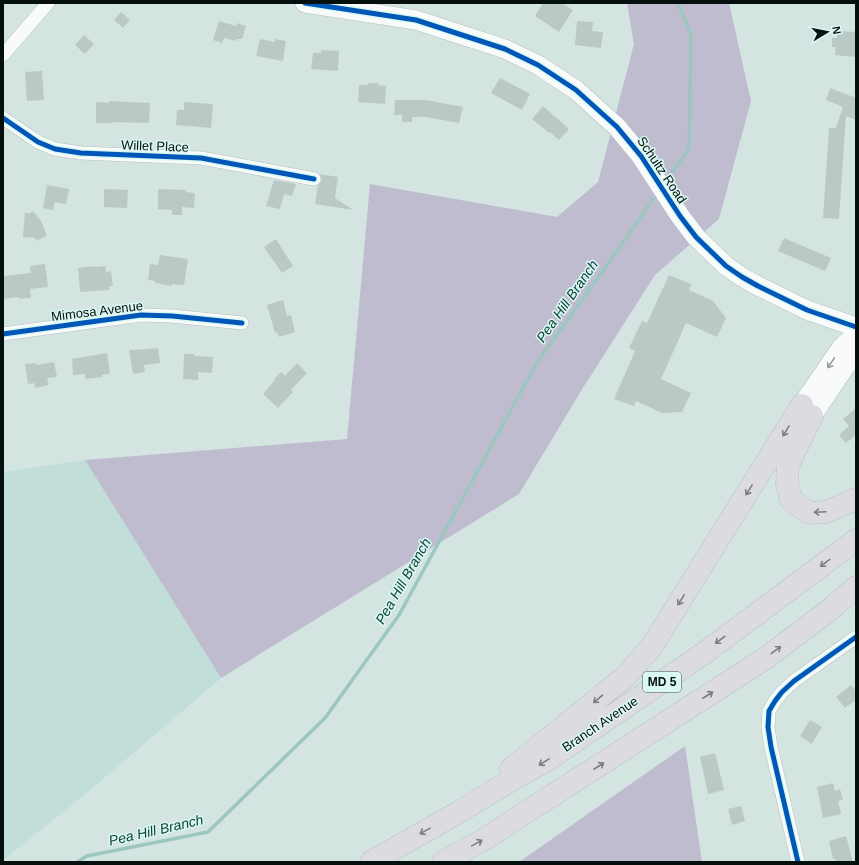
<svg xmlns="http://www.w3.org/2000/svg" width="859" height="865" viewBox="0 0 859 865" font-family="Arial,sans-serif">
	<style>
		.built { fill: #c1ded9 }
		.forest { fill: #c0bcd0 }
		.lines { fill: none; stroke-linecap: round; stroke-linejoin: round }
		.stream { stroke: #9bc7c0; stroke-width: 3.5 }
		.building { fill: #bbc9c6 }
		.street-casing { stroke: #b4c1bf; stroke-width: 14 }
		.secondary-casing { stroke: #b4c1bf; stroke-width: 20 }
		.highway-casing { stroke: #b8c1c0; stroke-width: 23 }
		.street { stroke: #f8fbfa; stroke-width: 13 }
		.secondary { stroke: #f8fbfa; stroke-width: 19 }
		.highway { stroke: #dcdbe2; stroke-width: 22 }
		.cycleway-casing { stroke: #daf8f2; stroke-width: 8 }
		.cycleway { stroke: #0057b8; stroke-width: 5 }
		.oneway { stroke: #979d9b }
		.oneway2 { stroke: #7b7f82 }
		.labels { text-anchor: middle; dominant-baseline: central; stroke-width: 3; stroke-linejoin: round; paint-order: stroke }
		.shield { fill: #daf8f2; stroke: #455552; stroke-width: 1 }
		.shield-label { font-size: 12px; font-weight: bold; fill: #050f0d }
		.street-label { font-size: 13px; fill: #050f0d; stroke: #daf8f2 }
		.water-label { font-size: 14px; font-style: italic; fill: #0f433c; stroke: #daf8f2 }
	</style>
	<rect width="100%" height="100%" fill="#d3e4e1"/>
	<path class="built" d="M 85,460 L 221,678 L 83,796 L 3,860 L 3,472 Z"/>
	<path class="forest" d="M 627,3 L 729,3 L 751,101 L 719,219 L 655,275 L 581,391 L 519,494 L 221,678 L 85,460 L 347,439 L 370,184 L 557,217 L 598,182 L 634,44 Z
		M 685,746 L 702,862 L 519,862 Z"/>
	<g class="lines">
		<path class="stream" d="M 668,178 L 689,149 L 691,35 L 678,3
			M 77,862 L 87,856 L 208,832 L 325,718 L 399,615 L 536,364 L 617,251 L 653,199"/>
	</g>
	<path class="building" d="M 543,3 L 562,3 L 573,10 L 559,32 L 535,16 Z
		M 121,12 L 130,20 L 123,28 L 114,20 Z
		M 219,21 L 236,26 L 237,23 L 246,26 L 242,39 L 236,39 L 236,41 L 224,38 L 222,43 L 213,40 Z
		M 577,21 L 593,22 L 592,31 L 603,32 L 601,48 L 575,45 Z
		M 837,31 L 856,32 L 856,57 L 835,55 L 836,47 L 832,47 L 832,38 L 837,38 Z
		M 84,35 L 94,44 L 85,54 L 75,45 Z
		M 260,39 L 275,42 L 275,39 L 286,41 L 283,61 L 256,56 Z
		M 322,50 L 339,51 L 338,71 L 311,69 L 313,53 L 321,53 Z
		M 42,71 L 44,100 L 27,101 L 25,72 Z
		M 500,78 L 530,94 L 522,110 L 491,93 Z
		M 368,83 L 378,83 L 378,85 L 386,86 L 385,104 L 358,102 L 359,85 L 368,85 Z
		M 830,88 L 856,98 L 856,120 L 846,116 L 839,219 L 823,218 L 829,128 L 836,128 L 843,107 L 826,100 Z
		M 395,100 L 426,100 L 463,107 L 459,123 L 426,117 L 412,117 L 412,122 L 402,122 L 402,115 L 394,115 Z
		M 109,101 L 150,103 L 149,123 L 111,122 L 111,123 L 96,123 L 96,102 L 109,103 Z
		M 184,102 L 213,104 L 211,128 L 176,125 L 177,110 L 184,110 Z
		M 543,106 L 569,129 L 559,140 L 550,132 L 549,133 L 532,119 Z
		M 320,174 L 338,177 L 335,198 L 353,210 L 315,204 L 318,186 L 322,180 Z
		M 274,180 L 296,184 L 292,196 L 284,194 L 280,209 L 266,206 Z
		M 47,185 L 69,189 L 66,204 L 55,202 L 53,210 L 43,208 Z
		M 104,189 L 128,190 L 127,208 L 104,207 Z
		M 158,189 L 186,190 L 186,192 L 195,193 L 194,208 L 182,207 L 182,215 L 172,215 L 172,210 L 158,209 Z
		M 33,211 L 41,221 L 47,236 L 36,241 L 35,238 L 23,237 L 25,212 L 29,214 Z
		M 784,238 L 831,258 L 825,271 L 778,251 Z
		M 276,239 L 293,266 L 282,273 L 264,247 Z
		M 160,255 L 188,259 L 184,285 L 172,284 L 172,286 L 155,283 L 155,281 L 148,280 L 150,264 L 158,265 Z
		M 45,264 L 48,287 L 30,289 L 31,298 L 19,299 L 19,297 L 3,299 L 3,276 L 31,273 L 30,266 Z
		M 95,266 L 95,267 L 105,266 L 106,272 L 111,271 L 113,286 L 109,286 L 109,290 L 80,292 L 78,268 Z
		M 669,275 L 691,284 L 689,290 L 713,301 L 726,318 L 717,337 L 686,323 L 661,379 L 691,393 L 682,412 L 662,413 L 636,401 L 634,406 L 614,399 L 635,351 L 629,348 L 642,321 L 647,323 Z
		M 283,300 L 287,316 L 291,315 L 295,332 L 279,337 L 277,332 L 275,333 L 267,305 Z
		M 158,348 L 160,363 L 144,365 L 145,372 L 133,374 L 129,350 L 139,349 L 139,350 Z
		M 107,353 L 110,374 L 102,375 L 102,377 L 85,379 L 85,374 L 73,375 L 72,359 Z
		M 184,354 L 194,354 L 194,356 L 213,357 L 212,373 L 198,372 L 198,380 L 183,379 Z
		M 54,362 L 57,377 L 47,378 L 49,385 L 35,388 L 34,383 L 28,384 L 25,364 L 35,363 L 36,365 Z
		M 297,363 L 307,373 L 291,390 L 293,392 L 278,408 L 263,394 L 275,380 L 274,379 L 281,372 L 285,376 Z
		M 856,408 L 856,435 L 846,443 L 839,435 L 849,426 L 843,419 Z
		M 851,685 L 856,691 L 856,700 L 845,708 L 836,697 Z
		M 810,720 L 822,727 L 812,744 L 800,736 Z
		M 715,753 L 724,790 L 708,794 L 700,757 Z
		M 833,783 L 835,791 L 840,789 L 843,800 L 838,801 L 841,814 L 823,818 L 817,787 Z
		M 741,806 L 745,821 L 732,825 L 728,809 Z
		M 846,836 L 853,862 L 836,862 L 835,859 L 833,859 L 829,841 Z"/>
	<g class="lines">
		<g class="street-casing">
			<path id="street" d="M 3,55 L 48,3
				M 3,118 L 38,142 L 55,149 L 81,153 L 201,158 L 314,179
				M 3,334 L 141,315 L 172,316 L 242,323
				M 798,862 L 771,747 L 768,727 L 769,711 L 775,701 L 782,692 L 794,681 L 856,637"/>
		</g>
		<g class="secondary-casing">
			<path id="secondary" d="M 305,3 L 416,20 L 505,49 L 538,65 L 576,90 L 617,127 L 641,156 L 680,216 L 696,237 L 726,266 L 742,277 L 758,286 L 807,310 L 856,327
				M 802,405 L 841,348 L 856,334
				M 812,416 L 853,355 L 856,345"/>
		</g>
		<g class="highway-casing">
			<path id="highway" d="M 812,416 L 788,465 L 787,484 L 791,500 L 809,513 L 826,512 L 856,499
				M 511,769 L 626,676 L 652,646 L 802,405
				M 371,862 L 459,812 L 510,781 L 546,761 L 700,656 L 856,540
				M 443,862 L 483,840 L 766,658 L 827,612 L 856,587"/>
		</g>
		<use href="#street" class="street"/>
		<use href="#secondary" class="secondary"/>
		<use href="#highway" class="highway"/>
		<g class="cycleway-casing">
			<path id="cycleway" d="M 305,3 L 416,20 L 505,49 L 538,65 L 576,90 L 617,127 L 641,156 L 680,216 L 696,237 L 726,266 L 742,277 L 758,286 L 807,310 L 856,327
				M 3,118 L 38,142 L 55,149 L 81,153 L 201,158 L 314,179
				M 3,334 L 141,315 L 172,316 L 242,323
				M 798,862 L 771,747 L 768,727 L 769,711 L 775,701 L 782,692 L 794,681 L 856,637"/>
		</g>
		<use href="#cycleway" class="cycleway"/>
	</g>
	<defs><path id="oneway-shaft" d="M-6 0H5M1.5-3L5.5 0L1.5 3" fill="none" stroke-width="1.6" stroke-linecap="round" stroke-linejoin="round"/></defs>
	<use class="oneway" href="#oneway-shaft" transform="translate(831 363) rotate(124)"/>
	<g class="oneway2">
		<use href="#oneway-shaft" transform="translate(786 431) rotate(122)"/>
		<use href="#oneway-shaft" transform="translate(749 490) rotate(122)"/>
		<use href="#oneway-shaft" transform="translate(820 512) rotate(177)"/>
		<use href="#oneway-shaft" transform="translate(825 563) rotate(143)"/>
		<use href="#oneway-shaft" transform="translate(681 600) rotate(122)"/>
		<use href="#oneway-shaft" transform="translate(720 640) rotate(143)"/>
		<use href="#oneway-shaft" transform="translate(776 650) rotate(-37)"/>
		<use href="#oneway-shaft" transform="translate(708 695) rotate(-33)"/>
		<use href="#oneway-shaft" transform="translate(598 699) rotate(140)"/>
		<use href="#oneway-shaft" transform="translate(544 762) rotate(149)"/>
		<use href="#oneway-shaft" transform="translate(599 766) rotate(-33)"/>
		<use href="#oneway-shaft" transform="translate(425 831) rotate(151)"/>
		<use href="#oneway-shaft" transform="translate(477 843) rotate(-29)"/>
	</g>
	<g class="labels">
		<rect class="shield" x="643" y="672" width="38" height="20" rx="3"/>
		<g class="shield-label">
			<text x="662" y="682">MD 5</text>
		</g>
		<g class="street-label">
			<text transform="translate(155 146) rotate(2)">Willet Place</text>
			<text transform="translate(662 170) rotate(56)">Schultz Road</text>
			<text transform="translate(97 311) rotate(-7)">Mimosa Avenue</text>
			<text transform="translate(600 724) rotate(-34)">Branch Avenue</text>
		</g>
		<g class="water-label">
			<text transform="translate(567 301) rotate(-55)">Pea Hill Branch</text>
			<text transform="translate(403 581) rotate(-60)">Pea Hill Branch</text>
			<text transform="translate(156 830) rotate(-13)">Pea Hill Branch</text>
		</g>
	</g>
	<rect width="859" height="865" fill="none" stroke="#050f0d" stroke-width="8"/>
	<g transform="translate(827 32) rotate(80)" stroke="#daf8f2" stroke-width="3" paint-order="stroke">
	<path d="M0-3L7 15L0 10L-7 15Z" fill="#050f0d"/>
	<text y="-6" font-size="11" font-weight="bold" text-anchor="middle" fill="#050f0d">N</text>
	</g>
</svg>
